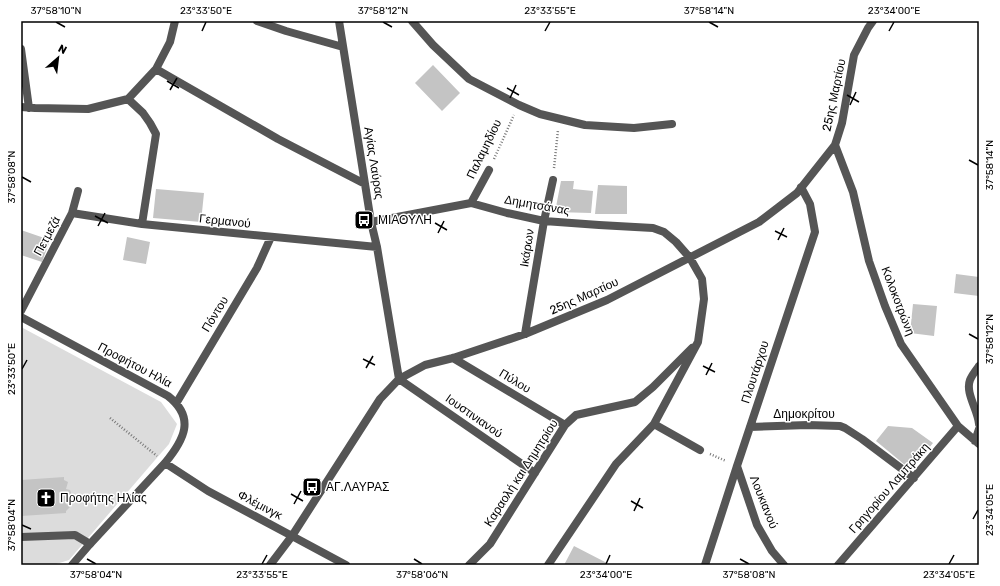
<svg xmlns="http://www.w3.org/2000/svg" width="1000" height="586" viewBox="0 0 1000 586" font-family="Rubik,sans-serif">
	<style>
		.green { fill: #dcdcdc }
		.building { fill: #c4c4c4 }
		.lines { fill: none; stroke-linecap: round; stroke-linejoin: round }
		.path { stroke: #777; stroke-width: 2.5; stroke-dasharray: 1 2; stroke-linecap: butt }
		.service { stroke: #555; stroke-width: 8 }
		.minor { stroke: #555; stroke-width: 8 }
		.tertiary { stroke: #555; stroke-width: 8 }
		.ticks { fill: none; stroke: #000; stroke-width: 1.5 }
		.labels { text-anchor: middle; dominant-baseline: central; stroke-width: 3; stroke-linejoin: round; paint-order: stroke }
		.street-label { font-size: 12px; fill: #000; stroke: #fff }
		.poi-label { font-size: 12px; fill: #000; stroke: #fff; text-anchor: start }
		.neatline { fill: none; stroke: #000; stroke-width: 1.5 }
		.ticks-label { font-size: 10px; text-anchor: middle; fill: #000 }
	</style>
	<rect width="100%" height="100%" fill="#fff"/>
	<path class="green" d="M 21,327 L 161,402 L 177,424 L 169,444 L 155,460 L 69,560 L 53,565 L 21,565 Z"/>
	<path class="building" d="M 433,65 L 460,93 L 442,111 L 415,83 Z
		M 561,181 L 574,181 L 573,189 L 593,191 L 591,213 L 555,212 Z
		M 598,185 L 627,186 L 627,214 L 595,214 Z
		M 156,189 L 204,193 L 201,222 L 153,218 Z
		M 21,230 L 50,240 L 42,262 L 21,255 Z
		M 127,237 L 150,242 L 146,264 L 123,260 Z
		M 956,274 L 979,277 L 979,296 L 954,293 Z
		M 913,304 L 937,306 L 934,336 L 910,333 Z
		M 888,426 L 912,428 L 933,443 L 911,470 L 876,441 Z
		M 64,477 L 64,480 L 68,482 L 66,489 L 70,490 L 72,496 L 71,500 L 66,504 L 70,507 L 66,511 L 66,513 L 21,516 L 21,480 Z
		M 574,546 L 607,563 L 606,565 L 564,565 Z"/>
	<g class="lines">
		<path class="path" d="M 494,159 L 514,115
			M 554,168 L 558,130
			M 110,418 L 157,456
			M 710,454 L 726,461"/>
		<path class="service" d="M 21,537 L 75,535 L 90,544"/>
		<path class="minor" d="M 257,21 L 286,31 L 343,47
			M 339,21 L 365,184 L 371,222 L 377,247 L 399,379
			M 412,21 L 433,45 L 469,79 L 519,105 L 540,114 L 585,125 L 634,128 L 672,124
			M 21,49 L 29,108
			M 156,69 L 278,139 L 365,184
			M 128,99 L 143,113 L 150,123 L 156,134 L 142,224
			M 21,107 L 35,108 L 88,109 L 128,99 L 156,69 L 170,42 L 175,21
			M 835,145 L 853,192 L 869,261 L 885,306 L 901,344 L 958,426 L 979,444
			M 471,203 L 489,170
			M 72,213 L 142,224 L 377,247
			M 371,222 L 471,203 L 507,213 L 544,221 L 599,225 L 653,228 L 664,232 L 676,242 L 690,258 L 702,279 L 704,299 L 698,342 L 654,424 L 616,464 L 548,565
			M 21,311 L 72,213 L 78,191
			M 21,317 L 168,396 C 196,418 184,440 165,463 L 90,544 L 72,565
			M 525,334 L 544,221 L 553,180
			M 453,358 L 565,425
			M 979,366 C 976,370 972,375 970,380 C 965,393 978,410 979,424
			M 399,379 L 535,473
			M 177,402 L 257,268 L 271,237
			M 654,424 L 700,450
			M 750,427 L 808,425 L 840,426 L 845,428 L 862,439 L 914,478
			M 975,441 L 979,429
			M 165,463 L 208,491 L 292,536 L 380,399 L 399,379 L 425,365 L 453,358 L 525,334 L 607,300 L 759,222 L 797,193 L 835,145 L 842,123 L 854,55 L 868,28 L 873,21
			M 737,466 L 757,525 L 772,551 L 784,565
			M 469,565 L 490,544 L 565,425 L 576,415 L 635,402 L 653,387 L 692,348
			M 705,565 L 737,466 L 815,232 L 810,204 L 801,187
			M 838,565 L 958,426"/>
		<path class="tertiary" d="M 270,565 L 292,536 L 346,565"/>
	</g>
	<path class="ticks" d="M 56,22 L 65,27M 383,22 L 392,27M 709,22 L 718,27M 202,31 L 206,22M 545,31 L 550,22M 889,31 L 894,22M 167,81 L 179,88M 507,88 L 519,95M 170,90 L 177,78M 847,95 L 859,102M 510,98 L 516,85M 850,105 L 856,92M 969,160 L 978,165M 22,177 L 31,182M 95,216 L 108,223M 435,223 L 447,230M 98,226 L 105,213M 775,231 L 787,237M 438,233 L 444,221M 778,240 L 784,228M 969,334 L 978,339M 363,359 L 375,365M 703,366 L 715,372M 366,368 L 373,356M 22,369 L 27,360M 706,375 L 712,363M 291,494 L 303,501M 631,501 L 643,508M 294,504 L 301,491M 634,511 L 640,498M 973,519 L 978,510M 22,525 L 31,529M 87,559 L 96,564M 414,559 L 422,564M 740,559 L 749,564M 262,564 L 267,555M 606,564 L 610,555M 949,564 L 954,555"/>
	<defs>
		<g id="bus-square" transform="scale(1)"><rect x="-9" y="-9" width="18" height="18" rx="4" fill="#000" stroke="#fff"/><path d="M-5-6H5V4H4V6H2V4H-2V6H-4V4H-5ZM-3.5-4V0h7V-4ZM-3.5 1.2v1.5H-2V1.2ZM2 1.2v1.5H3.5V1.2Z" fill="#fff"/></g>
		<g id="church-square" transform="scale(1)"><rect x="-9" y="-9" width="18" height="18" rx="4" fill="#000" stroke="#fff"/><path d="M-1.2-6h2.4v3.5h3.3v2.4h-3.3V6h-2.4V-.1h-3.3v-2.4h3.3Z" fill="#fff"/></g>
	</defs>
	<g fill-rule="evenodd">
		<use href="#bus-square" x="364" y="220"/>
		<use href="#bus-square" x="312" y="487"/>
		<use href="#church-square" x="46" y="498"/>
	</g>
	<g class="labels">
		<g class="street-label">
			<text transform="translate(834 95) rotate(-78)">25ης Μαρτίου</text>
			<text transform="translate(484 149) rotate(-64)">Παλαμηδίου</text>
			<text transform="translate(374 163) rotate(81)">Αγίας Λαύρας</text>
			<text transform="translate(537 205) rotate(10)">Δημητσάνας</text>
			<text transform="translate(225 221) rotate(6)">Γερμανού</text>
			<text transform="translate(47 236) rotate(-62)">Πετμεζά</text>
			<text transform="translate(527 248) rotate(-81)">Ικάρων</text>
			<text transform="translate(584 296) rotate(-24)">25ης Μαρτίου</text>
			<text transform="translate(898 301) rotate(69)">Κολοκοτρώνη</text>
			<text transform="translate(215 314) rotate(-59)">Πόντου</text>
			<text transform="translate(135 365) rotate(28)">Προφήτου Ηλία</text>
			<text transform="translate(755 372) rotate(-72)">Πλουτάρχου</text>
			<text transform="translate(515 381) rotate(31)">Πύλου</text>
			<text x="804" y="414">Δημοκρίτου</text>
			<text transform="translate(474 416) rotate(35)">Ιουστινιανού</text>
			<text transform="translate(521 473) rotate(-57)">Καραολή και Δημητρίου</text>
			<text transform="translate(889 488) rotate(-49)">Γρηγορίου Λαμπράκη</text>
			<text transform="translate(764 502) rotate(68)">Λουκιανού</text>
			<text transform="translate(260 505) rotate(28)">Φλέμινγκ</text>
		</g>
		<g class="poi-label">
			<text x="378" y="220">ΜΙΑΟΥΛΗ</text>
			<text x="326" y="487">ΑΓ.ΛΑΥΡΑΣ</text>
			<text x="60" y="498">Προφήτης Ηλίας</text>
		</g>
	</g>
	<rect width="1000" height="586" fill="none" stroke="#ffffff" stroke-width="44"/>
	<g transform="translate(58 58) rotate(28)" stroke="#ffffff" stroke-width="3" paint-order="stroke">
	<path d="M0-3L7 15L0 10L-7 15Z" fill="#000000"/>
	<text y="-6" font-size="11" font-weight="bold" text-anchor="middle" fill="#000000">N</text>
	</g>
	<rect x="22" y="22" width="956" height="542" class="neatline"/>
	<g class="ticks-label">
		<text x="56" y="14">37°58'10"N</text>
		<text x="206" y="14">23°33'50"E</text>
		<text x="383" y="14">37°58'12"N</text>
		<text x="550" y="14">23°33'55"E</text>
		<text x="709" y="14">37°58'14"N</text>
		<text x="894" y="14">23°34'00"E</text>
		<text transform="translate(989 165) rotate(-90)" y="4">37°58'14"N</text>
		<text transform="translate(11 177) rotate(-90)" y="4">37°58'08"N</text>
		<text transform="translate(989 339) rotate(-90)" y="4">37°58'12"N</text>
		<text transform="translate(11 369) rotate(-90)" y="4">23°33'50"E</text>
		<text transform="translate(989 510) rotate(-90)" y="4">23°34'05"E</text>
		<text transform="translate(11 525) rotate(-90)" y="4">37°58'04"N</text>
		<text x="96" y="578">37°58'04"N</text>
		<text x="262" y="578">23°33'55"E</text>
		<text x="422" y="578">37°58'06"N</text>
		<text x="606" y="578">23°34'00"E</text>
		<text x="749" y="578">37°58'08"N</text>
		<text x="949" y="578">23°34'05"E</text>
	</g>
</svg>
